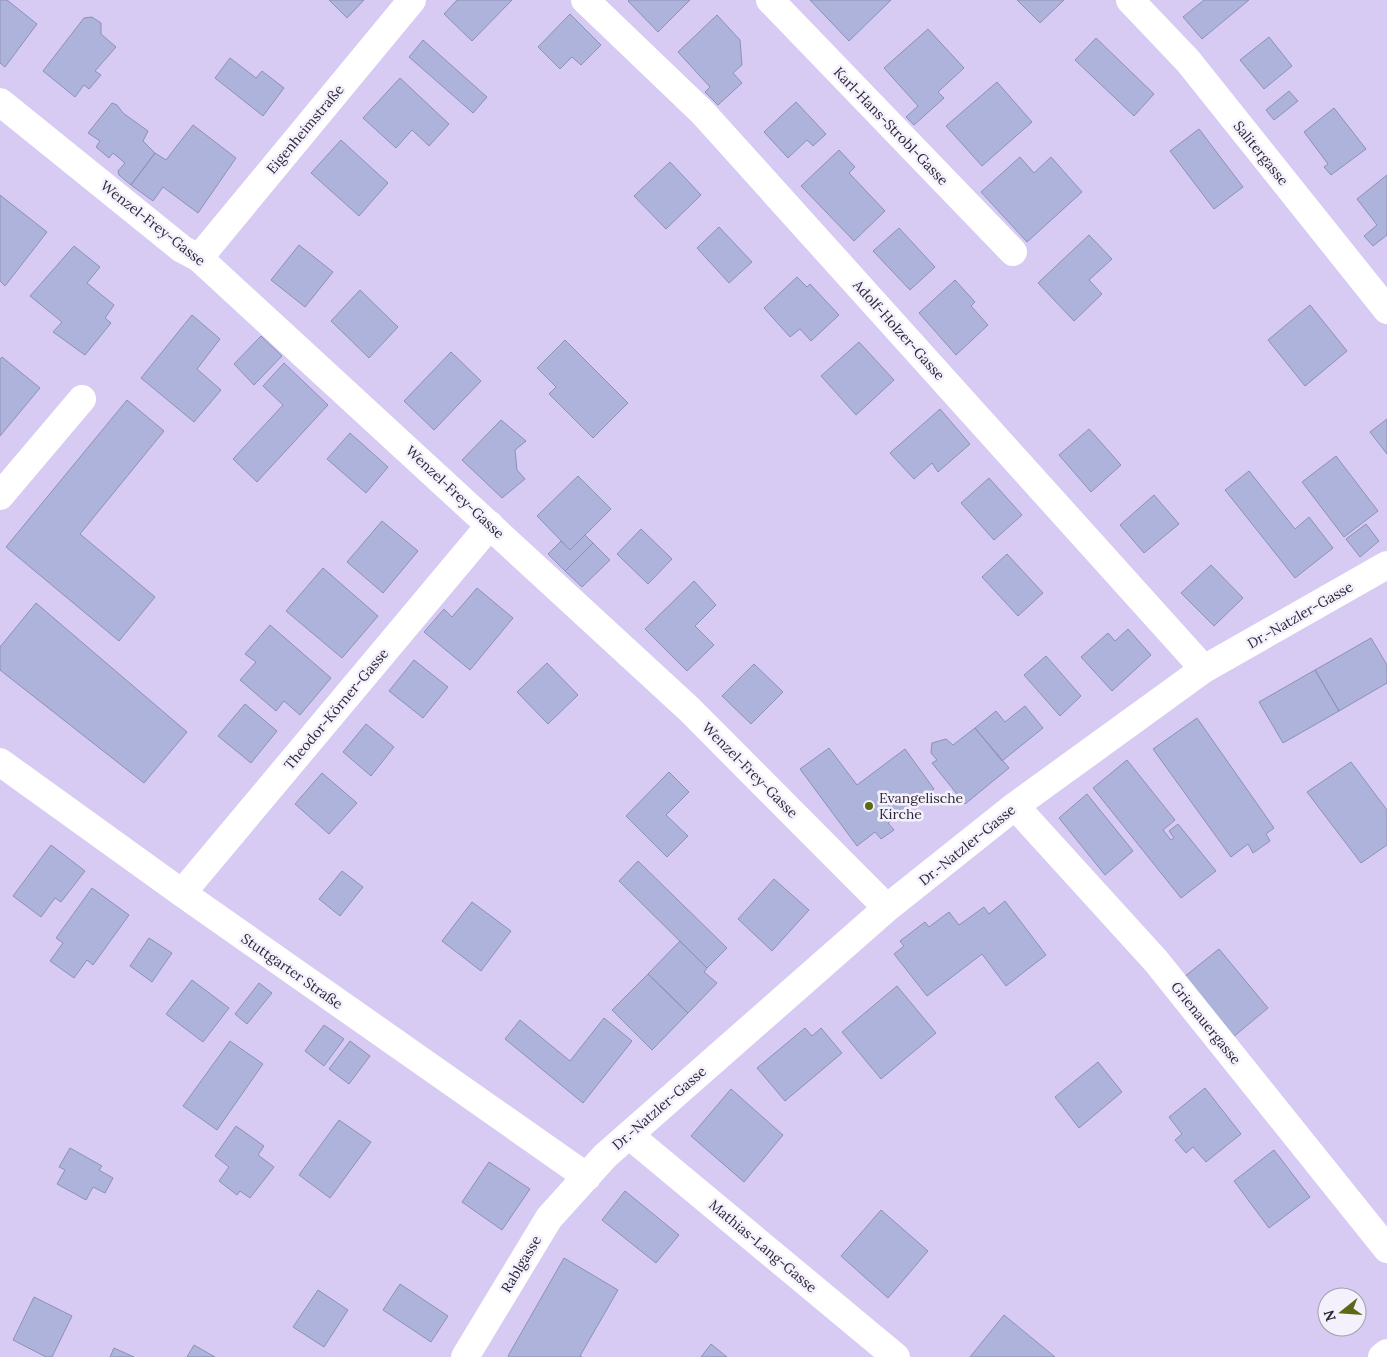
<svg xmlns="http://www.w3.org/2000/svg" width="1387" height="1357" viewBox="0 0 1387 1357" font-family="Lora,serif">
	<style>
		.building { fill: #aeb3db; stroke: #8c91b8 }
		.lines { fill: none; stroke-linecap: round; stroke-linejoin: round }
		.minor { stroke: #fff; stroke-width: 28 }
		.poi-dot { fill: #5a6912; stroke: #f4f1fd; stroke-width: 2 }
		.labels { text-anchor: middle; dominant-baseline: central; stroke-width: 5; stroke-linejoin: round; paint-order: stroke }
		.street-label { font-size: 14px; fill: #2d2837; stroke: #f4f1fd }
		.poi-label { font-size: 14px; fill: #2d2837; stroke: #f4f1fd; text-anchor: start }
	</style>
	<rect width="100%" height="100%" fill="#d7caf3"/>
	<path class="building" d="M 0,0 L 7,0 L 37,24 L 5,67 L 0,63 Z
		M 329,0 L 364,0 L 347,18 Z
		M 457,0 L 512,0 L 472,41 L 444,14 Z
		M 629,0 L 690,0 L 658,32 L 628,1 Z
		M 810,0 L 891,0 L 849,41 Z
		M 1017,0 L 1064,0 L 1040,23 Z
		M 1204,0 L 1249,0 L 1202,39 L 1183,17 Z
		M 570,14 L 601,45 L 581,65 L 572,57 L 560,69 L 538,47 Z
		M 717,15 L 740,40 L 742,65 L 733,73 L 742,83 L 718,105 L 705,92 L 710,87 L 678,52 Z
		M 92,17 L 101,23 L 101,34 L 116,47 L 95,71 L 101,75 L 89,89 L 84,85 L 75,97 L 43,71 L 84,18 Z
		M 928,29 L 964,68 L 938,92 L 944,98 L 914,125 L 906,117 L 918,106 L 884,68 Z
		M 1269,37 L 1292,66 L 1264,89 L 1240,60 Z
		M 1096,38 L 1154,94 L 1134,116 L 1075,60 Z
		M 423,40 L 487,97 L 473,113 L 409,57 Z
		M 230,58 L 256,78 L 262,71 L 284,88 L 263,116 L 215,78 Z
		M 400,78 L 449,124 L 429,146 L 412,130 L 396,148 L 363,118 Z
		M 997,82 L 1032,122 L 982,166 L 946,126 Z
		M 1289,91 L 1298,101 L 1274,120 L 1266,110 Z
		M 796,102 L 826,134 L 813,146 L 807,140 L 788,158 L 764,132 Z
		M 112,103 L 117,105 L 123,113 L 148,131 L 143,141 L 155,153 L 131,185 L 119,175 L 118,171 L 125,163 L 113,153 L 109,158 L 96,147 L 100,141 L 88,133 Z
		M 1334,108 L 1366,149 L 1331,175 L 1324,167 L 1328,164 L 1304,132 Z
		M 193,125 L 236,158 L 198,213 L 163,187 L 153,201 L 131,185 L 155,153 L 166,160 Z
		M 1199,129 L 1243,187 L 1214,209 L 1170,151 Z
		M 341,140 L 388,183 L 359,216 L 311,173 Z
		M 839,150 L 855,167 L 849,173 L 885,211 L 854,241 L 801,186 Z
		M 1020,157 L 1034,173 L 1051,157 L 1082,192 L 1027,242 L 981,192 Z
		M 670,162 L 701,195 L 666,229 L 634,196 Z
		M 1387,175 L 1387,235 L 1373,246 L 1364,236 L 1377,225 L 1357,199 Z
		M 0,195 L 47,232 L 5,286 L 0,281 Z
		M 719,227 L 752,262 L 729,283 L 697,248 Z
		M 899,228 L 935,267 L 910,290 L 873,251 Z
		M 1089,235 L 1112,259 L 1089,280 L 1102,294 L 1074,321 L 1038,283 Z
		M 299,245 L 333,272 L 305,307 L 271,280 Z
		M 74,246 L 100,267 L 87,283 L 114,305 L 105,318 L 111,323 L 85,355 L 53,332 L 62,322 L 30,296 Z
		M 797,277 L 807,287 L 810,284 L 839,315 L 811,341 L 800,329 L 790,337 L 764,308 Z
		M 955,280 L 975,302 L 971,306 L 988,325 L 956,355 L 919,313 Z
		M 360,290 L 398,327 L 369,358 L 331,321 Z
		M 1310,305 L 1347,351 L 1305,386 L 1268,340 Z
		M 192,315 L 220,339 L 197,369 L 221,390 L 194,422 L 141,378 Z
		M 261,336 L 282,356 L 254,385 L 234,364 Z
		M 565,340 L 628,403 L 593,438 L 549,394 L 556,387 L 537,368 Z
		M 859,342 L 894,380 L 856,415 L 821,376 Z
		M 451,352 L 481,381 L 434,430 L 404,401 Z
		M 2,357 L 40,388 L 0,436 L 0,359 Z
		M 284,363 L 328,405 L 257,482 L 233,459 L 283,405 L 263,386 Z
		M 127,400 L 164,431 L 80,534 L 155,597 L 119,641 L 6,547 Z
		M 940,409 L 970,444 L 938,472 L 932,463 L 914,479 L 890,453 Z
		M 1387,419 L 1387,454 L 1370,432 Z
		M 501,420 L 526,441 L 515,450 L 517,470 L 525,479 L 502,498 L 462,460 Z
		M 1089,429 L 1121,465 L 1091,492 L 1059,455 Z
		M 350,433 L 388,467 L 366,493 L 327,459 Z
		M 1336,456 L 1378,511 L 1344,537 L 1302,482 Z
		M 1249,471 L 1295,529 L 1309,517 L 1333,548 L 1295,578 L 1225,490 Z
		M 578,476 L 611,509 L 570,550 L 537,516 Z
		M 989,478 L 1022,515 L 994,540 L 961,503 Z
		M 1154,495 L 1179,524 L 1144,553 L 1120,525 Z
		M 382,521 L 418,551 L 383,593 L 347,562 Z
		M 1366,524 L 1379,541 L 1360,557 L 1346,539 Z
		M 641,529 L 672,559 L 648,584 L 617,554 Z
		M 585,535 L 593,543 L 565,571 L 548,554 L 561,541 L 570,550 Z
		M 593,543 L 610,560 L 582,587 L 565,571 Z
		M 1007,554 L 1043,593 L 1018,616 L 982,577 Z
		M 1211,565 L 1243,598 L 1214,626 L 1181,593 Z
		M 323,568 L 378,616 L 342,658 L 286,611 Z
		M 694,581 L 716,605 L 695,626 L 714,645 L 687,671 L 645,629 Z
		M 477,588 L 513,618 L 470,670 L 424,632 L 444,609 L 452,617 Z
		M 36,603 L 187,732 L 144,783 L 0,670 L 0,647 Z
		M 270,625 L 331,678 L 300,715 L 284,701 L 276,711 L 240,680 L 256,662 L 245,654 Z
		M 1128,629 L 1151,655 L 1112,691 L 1081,657 L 1108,633 L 1115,641 Z
		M 1371,638 L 1387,665 L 1387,683 L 1339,711 L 1315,670 Z
		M 1046,656 L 1081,696 L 1060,716 L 1024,675 Z
		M 414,660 L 448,687 L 423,718 L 389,691 Z
		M 547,663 L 578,695 L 548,724 L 517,692 Z
		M 754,664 L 783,692 L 751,724 L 722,696 Z
		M 1315,670 L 1339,711 L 1283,743 L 1259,702 Z
		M 245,704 L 277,731 L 251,763 L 218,736 Z
		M 1025,706 L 1043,728 L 1002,761 L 975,728 L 996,711 L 1005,722 Z
		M 1197,718 L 1274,828 L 1266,834 L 1270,841 L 1253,853 L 1248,844 L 1231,857 L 1153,749 Z
		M 366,724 L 394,747 L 371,776 L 343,752 Z
		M 975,728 L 1009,768 L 965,804 L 932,763 L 937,760 L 931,753 L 932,743 L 946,739 L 953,745 Z
		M 829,748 L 857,785 L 905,749 L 934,789 L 888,823 L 894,830 L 881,839 L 875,832 L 857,846 L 800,769 Z
		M 1127,760 L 1175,820 L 1163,830 L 1171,840 L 1174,838 L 1169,831 L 1178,824 L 1216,871 L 1181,898 L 1093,788 Z
		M 1351,762 L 1387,810 L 1387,845 L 1361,863 L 1307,792 Z
		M 669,772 L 689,792 L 666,815 L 688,836 L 667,857 L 626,816 Z
		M 322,773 L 357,803 L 329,834 L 295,804 Z
		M 1087,794 L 1133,851 L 1105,875 L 1059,818 Z
		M 51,845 L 85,871 L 61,902 L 55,898 L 41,917 L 13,896 Z
		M 638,861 L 727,948 L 707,968 L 619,881 Z
		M 342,871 L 363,887 L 340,916 L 319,899 Z
		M 774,879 L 809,910 L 772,951 L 738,919 Z
		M 92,888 L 129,915 L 93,965 L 87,960 L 74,978 L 50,961 L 63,943 L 56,938 Z
		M 1005,901 L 1046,955 L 1006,986 L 982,954 L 927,996 L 894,954 L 904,946 L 900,941 L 925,922 L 929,927 L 949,912 L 959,925 L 984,907 L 989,914 Z
		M 472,902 L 511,931 L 481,971 L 442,941 Z
		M 149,938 L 172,953 L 152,982 L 130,966 Z
		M 680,941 L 707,968 L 704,972 L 717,983 L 688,1013 L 648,974 Z
		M 1219,949 L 1268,1008 L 1232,1038 L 1184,977 Z
		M 648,974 L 688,1013 L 652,1050 L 612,1010 Z
		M 192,980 L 229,1008 L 203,1042 L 166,1014 Z
		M 259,983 L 272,993 L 247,1024 L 235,1014 Z
		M 897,986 L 936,1033 L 881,1079 L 842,1032 Z
		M 604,1018 L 632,1041 L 583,1103 L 505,1039 L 520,1020 L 570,1061 Z
		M 324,1025 L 344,1039 L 324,1066 L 305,1051 Z
		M 805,1028 L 812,1036 L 821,1028 L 842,1053 L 785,1101 L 757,1068 Z
		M 230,1041 L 263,1064 L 217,1130 L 183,1106 Z
		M 350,1041 L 370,1056 L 349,1084 L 329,1069 Z
		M 1098,1062 L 1122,1092 L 1079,1128 L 1055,1097 Z
		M 1205,1088 L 1241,1134 L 1206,1162 L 1193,1147 L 1186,1153 L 1175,1140 L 1182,1134 L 1169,1117 Z
		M 731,1089 L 783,1135 L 744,1182 L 691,1136 Z
		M 339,1120 L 371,1142 L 330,1198 L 299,1175 Z
		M 236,1126 L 264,1146 L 258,1155 L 274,1167 L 250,1198 L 240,1191 L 237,1195 L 219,1181 L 229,1167 L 215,1156 Z
		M 70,1148 L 102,1166 L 99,1170 L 113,1178 L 105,1193 L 93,1187 L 86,1200 L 57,1184 L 65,1170 L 59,1167 Z
		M 1274,1150 L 1310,1197 L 1269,1228 L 1234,1181 Z
		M 489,1162 L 530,1189 L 502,1230 L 462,1202 Z
		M 625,1191 L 679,1235 L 656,1263 L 602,1220 Z
		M 881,1210 L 928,1251 L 888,1298 L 841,1256 Z
		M 564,1258 L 618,1290 L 580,1356 L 582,1357 L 510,1357 L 508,1356 Z
		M 400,1284 L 448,1316 L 431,1342 L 383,1310 Z
		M 318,1290 L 348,1310 L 324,1347 L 293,1327 Z
		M 34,1297 L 72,1316 L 52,1357 L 46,1357 L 13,1340 Z
		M 1004,1315 L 1055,1357 L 970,1357 Z
		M 711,1344 L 727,1357 L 701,1357 Z
		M 194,1345 L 215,1357 L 187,1357 Z
		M 114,1348 L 134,1357 L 110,1357 Z"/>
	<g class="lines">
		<path class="minor" d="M 585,0 L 703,113 L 1204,669
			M 770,0 L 1013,252
			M 1130,0 L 1188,61 L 1387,310
			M 0,102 L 182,249 L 199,258 L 689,709 L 887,908
			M 199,258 L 412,0
			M 0,496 L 82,399
			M 0,762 L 182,893 L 587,1177
			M 1015,806 L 1156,961 L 1387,1249
			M 182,893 L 490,525
			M 629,1135 L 896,1357
			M 465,1357 L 549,1218 L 605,1156 L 887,908 L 1015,806 L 1204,669 L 1387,565
			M 1382,1357 L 1387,1353"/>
	</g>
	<circle class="poi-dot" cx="869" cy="806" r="5"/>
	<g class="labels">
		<g class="street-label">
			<text transform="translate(891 126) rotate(46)">Karl-Hans-Strobl-Gasse</text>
			<text transform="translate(305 129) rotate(-50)">Eigenheimstraße</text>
			<text transform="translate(1261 153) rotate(51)">Salitergasse</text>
			<text transform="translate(153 223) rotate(38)">Wenzel-Frey-Gasse</text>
			<text transform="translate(899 330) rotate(48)">Adolf-Holzer-Gasse</text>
			<text transform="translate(455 492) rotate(43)">Wenzel-Frey-Gasse</text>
			<text transform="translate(1300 615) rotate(-30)">Dr.-Natzler-Gasse</text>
			<text transform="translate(336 709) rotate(-50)">Theodor-Körner-Gasse</text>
			<text transform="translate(750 770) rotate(45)">Wenzel-Frey-Gasse</text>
			<text transform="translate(967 845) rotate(-39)">Dr.-Natzler-Gasse</text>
			<text transform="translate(292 971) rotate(35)">Stuttgarter Straße</text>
			<text transform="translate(1206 1023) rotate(51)">Grienauergasse</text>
			<text transform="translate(659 1108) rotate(-41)">Dr.-Natzler-Gasse</text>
			<text transform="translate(763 1246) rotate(40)">Mathias-Lang-Gasse</text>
			<text transform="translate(521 1264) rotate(-59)">Rablgasse</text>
		</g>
		<g class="poi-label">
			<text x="879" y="798">Evangelische<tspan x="879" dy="16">Kirche</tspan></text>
		</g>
	</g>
	<g transform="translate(1342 1312) rotate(253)"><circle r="24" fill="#f4f1fd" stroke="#a4a1ae"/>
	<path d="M0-4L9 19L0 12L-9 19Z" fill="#5a6912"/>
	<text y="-8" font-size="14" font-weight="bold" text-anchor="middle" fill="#2d2837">N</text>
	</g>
</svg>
